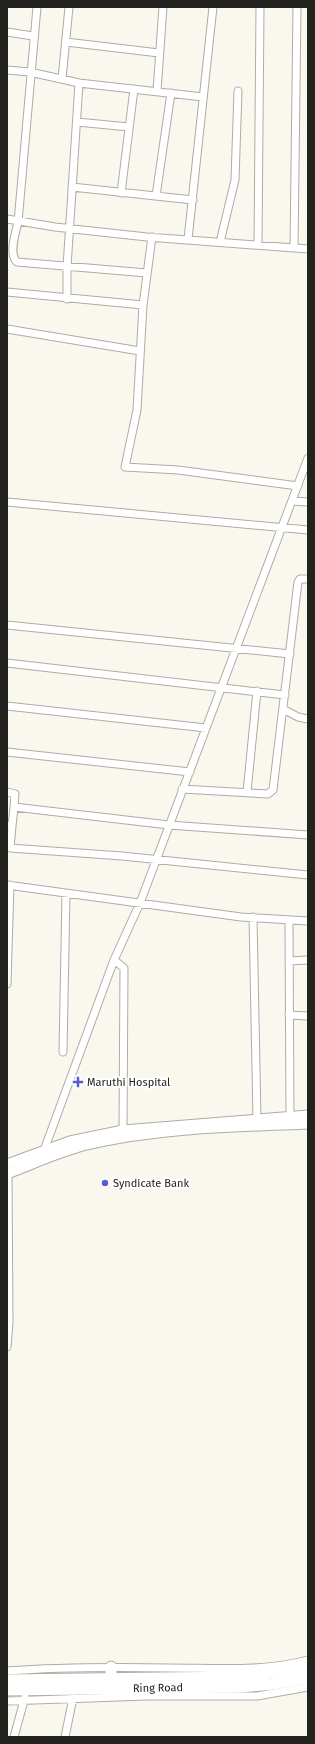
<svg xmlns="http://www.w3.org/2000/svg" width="315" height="1744" viewBox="0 0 315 1744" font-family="'Fira Sans',sans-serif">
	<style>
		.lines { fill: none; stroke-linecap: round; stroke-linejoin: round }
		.minor-casing { stroke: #aeaca3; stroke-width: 9 }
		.major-casing { stroke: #aeaca3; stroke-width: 11 }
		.highway-casing { stroke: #aeaca3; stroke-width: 13 }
		.minor { stroke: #fff; stroke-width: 7 }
		.major { stroke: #fff; stroke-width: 9 }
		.highway { stroke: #fff; stroke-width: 11 }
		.poi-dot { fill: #595dd4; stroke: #fff; stroke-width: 1.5 }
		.labels { text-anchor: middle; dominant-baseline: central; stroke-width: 4; stroke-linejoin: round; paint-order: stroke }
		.poi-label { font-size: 11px; fill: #22221e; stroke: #fff; text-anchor: start }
		.street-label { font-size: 11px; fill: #22221e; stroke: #fff }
	</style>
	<rect width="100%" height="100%" fill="#faf8ee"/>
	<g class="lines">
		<g class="minor-casing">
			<path id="minor" d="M 37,7 L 18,222 C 16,232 8,254 17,262 L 147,273
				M 7,32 L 33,36
				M 66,42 L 159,53
				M 7,70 L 30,72 L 79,83 L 67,267 L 67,299
				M 62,79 L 69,7
				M 79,83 L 203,97
				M 157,91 L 163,7
				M 77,122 L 129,127
				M 72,187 L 193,200
				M 121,193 L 134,89
				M 156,196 L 171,93
				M 7,219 L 55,227 L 147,237 L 308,249
				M 152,237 L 143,305 L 137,410 L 125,467 L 178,470 L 298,486
				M 188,239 L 213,7
				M 220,242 L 235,180 L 238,91
				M 258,245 L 260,7
				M 294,248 L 297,7
				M 7,292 L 143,305
				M 7,329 L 140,351
				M 292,501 L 308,502
				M 7,502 L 308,530
				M 7,625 L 290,654
				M 7,663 L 285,695
				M 7,706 L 206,728
				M 283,709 L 298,717 L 308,719
				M 7,752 L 190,772
				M 182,789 L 268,794 L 273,790 L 298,582 L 300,579 L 308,579
				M 7,792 L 15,794 L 14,807 L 169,825 L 308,835
				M 247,792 L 257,691
				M 7,825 L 12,826 L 10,848 L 122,856 L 308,875
				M 12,826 L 14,807
				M 7,885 L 241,917 L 308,921
				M 253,917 L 257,1119
				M 289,921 L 290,1116
				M 114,960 L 124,968 L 123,1130
				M 289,961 L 308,960
				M 7,984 L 10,885
				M 289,1015 L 308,1016
				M 63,1052 L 66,893
				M 43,1153 L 114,960 L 140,903 L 308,458
				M 7,1347 L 9,1323 L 8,1170
				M 7,1671 C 61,1667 115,1667 169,1668 C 216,1668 262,1672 308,1660
				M 7,1701 L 146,1696 L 257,1696 L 308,1687
				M 14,1737 L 25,1697
				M 65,1737 L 73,1698"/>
		</g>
		<g class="major-casing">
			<path id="major" d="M 7,1164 L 70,1141 L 123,1130 L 308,1115
				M 7,1174 C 34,1164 59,1152 87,1145 C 159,1128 235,1127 308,1124"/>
		</g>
		<g class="highway-casing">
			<path id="highway" d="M 111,1679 L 111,1667
				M 7,1680 L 240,1677 L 308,1668
				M 7,1690 L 241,1687 L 273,1684 L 308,1678"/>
		</g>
		<use href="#minor" class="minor"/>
		<use href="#major" class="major"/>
		<use href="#highway" class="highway"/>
	</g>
	<g class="poi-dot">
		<path d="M76 1076h4v4h4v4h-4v4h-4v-4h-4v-4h4z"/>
		<circle cx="105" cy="1183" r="4"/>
	</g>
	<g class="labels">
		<g class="poi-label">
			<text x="87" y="1082">Maruthi Hospital</text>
			<text x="113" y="1183">Syndicate Bank</text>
		</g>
		<g class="street-label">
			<text transform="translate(158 1688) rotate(-1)">Ring Road</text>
		</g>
	</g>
	<rect width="315" height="1744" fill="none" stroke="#22221e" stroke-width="16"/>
</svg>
